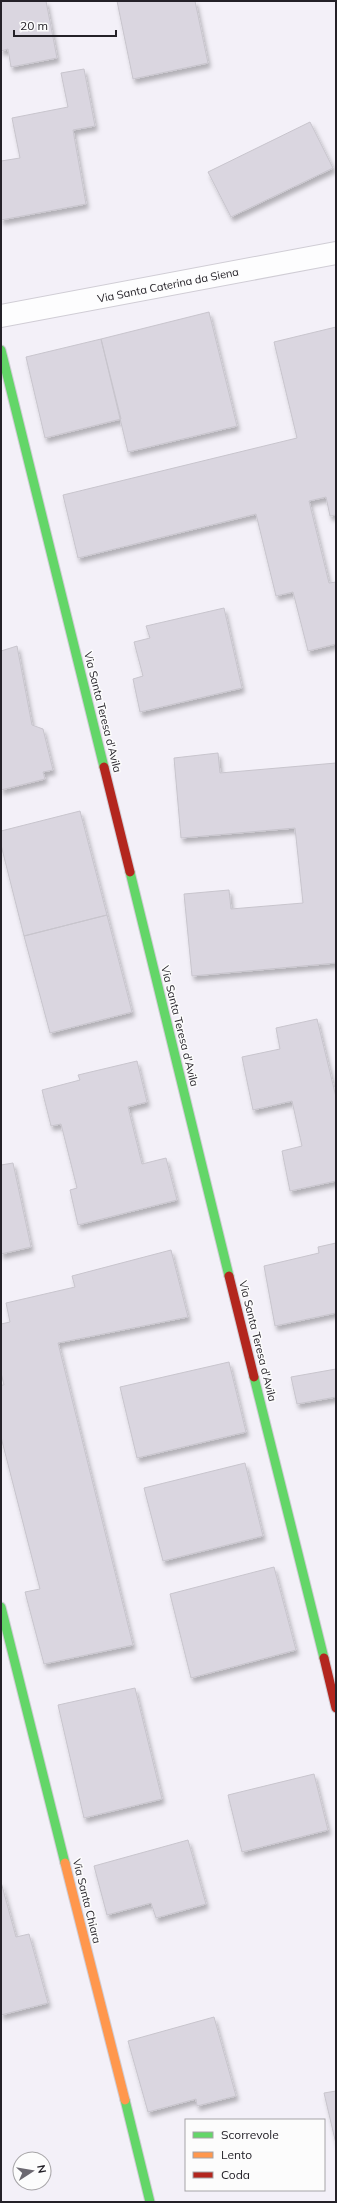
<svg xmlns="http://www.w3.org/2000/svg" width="337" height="2203" viewBox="0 0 337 2203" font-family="Mulish,sans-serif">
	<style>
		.building { fill: #dad6e0; stroke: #c8c5cd; filter: url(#shadow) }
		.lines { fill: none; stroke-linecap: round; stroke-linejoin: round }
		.street-casing { stroke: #d0cdd5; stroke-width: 24 }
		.fast-casing { stroke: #d0cdd5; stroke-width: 11 }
		.slow-casing { stroke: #d0cdd5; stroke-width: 11 }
		.jam-casing { stroke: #d0cdd5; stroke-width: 11 }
		.street { stroke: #fdfdfe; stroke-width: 22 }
		.fast { stroke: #63d668; stroke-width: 9 }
		.slow { stroke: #ff974d; stroke-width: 9 }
		.jam { stroke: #b3261e; stroke-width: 9 }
		.labels { text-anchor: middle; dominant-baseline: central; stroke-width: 3; stroke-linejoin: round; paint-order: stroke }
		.street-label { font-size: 11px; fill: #242128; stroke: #fcfcfc }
	</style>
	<defs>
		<filter id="shadow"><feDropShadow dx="2.5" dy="4.5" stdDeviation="2" flood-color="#0004"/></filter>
	</defs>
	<rect width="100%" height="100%" fill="#f3f0f8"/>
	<path class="building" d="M 1,1 L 46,1 L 57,58 L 11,67 L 8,49 L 1,51 Z
		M 117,1 L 195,1 L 208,63 L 133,79 Z
		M 84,69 L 95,126 L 73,130 L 86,204 L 1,220 L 1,161 L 20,158 L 12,118 L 68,107 L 61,73 Z
		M 310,122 L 333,168 L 231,217 L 208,172 Z
		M 209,312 L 237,426 L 128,452 L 101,339 Z
		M 336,327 L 336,515 L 330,516 L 326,497 L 309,501 L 329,583 L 336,582 L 336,644 L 308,651 L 293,592 L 276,596 L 256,514 L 78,558 L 63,495 L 297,438 L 274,342 Z
		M 101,339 L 121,419 L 45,438 L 26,357 Z
		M 224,608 L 242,688 L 140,712 L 133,679 L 143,676 L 134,642 L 150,638 L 146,626 Z
		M 17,646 L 32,725 L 43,729 L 53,770 L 43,772 L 45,779 L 1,790 L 1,651 Z
		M 218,753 L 220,773 L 336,763 L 336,963 L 192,976 L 184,894 L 229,890 L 231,909 L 303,903 L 295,828 L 181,838 L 174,758 Z
		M 80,811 L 107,915 L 24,936 L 1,845 L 1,831 Z
		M 107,915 L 132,1012 L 50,1033 L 24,936 Z
		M 317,1019 L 336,1097 L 336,1181 L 290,1191 L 282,1151 L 302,1146 L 292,1101 L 253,1110 L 242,1057 L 280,1049 L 276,1028 Z
		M 137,1061 L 147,1102 L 128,1107 L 142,1164 L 166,1158 L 177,1200 L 78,1225 L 70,1190 L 77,1188 L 61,1124 L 51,1126 L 42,1090 L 80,1080 L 78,1075 Z
		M 13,1163 L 31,1247 L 1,1254 L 1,1165 Z
		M 336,1243 L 336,1313 L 275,1326 L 264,1266 L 319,1253 L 318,1247 Z
		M 171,1250 L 188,1317 L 58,1343 L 133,1645 L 44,1664 L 25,1592 L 40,1589 L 1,1437 L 1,1385 L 4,1385 L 1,1373 L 1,1324 L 10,1322 L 6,1303 L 75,1287 L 72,1276 Z
		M 229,1362 L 246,1432 L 137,1458 L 120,1387 Z
		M 336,1369 L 336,1397 L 297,1404 L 291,1377 Z
		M 245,1463 L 263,1536 L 163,1561 L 144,1488 Z
		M 274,1567 L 296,1650 L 191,1678 L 170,1594 Z
		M 135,1688 L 162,1799 L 84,1818 L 58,1705 Z
		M 314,1774 L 328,1830 L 242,1852 L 228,1795 Z
		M 188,1840 L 206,1904 L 156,1918 L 151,1903 L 107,1915 L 94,1866 Z
		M 1,1882 L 16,1937 L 29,1934 L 48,2003 L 1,2015 Z
		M 214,2017 L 236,2096 L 197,2106 L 196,2099 L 148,2112 L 128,2041 Z
		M 336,2091 L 336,2144 L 324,2093 Z"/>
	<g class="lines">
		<g class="street-casing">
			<path id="street" d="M 1,316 L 336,253"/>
		</g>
		<g class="fast-casing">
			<path id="fast" d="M 1,350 L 104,767
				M 130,872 L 229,1276
				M 254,1377 L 324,1658
				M 1,1607 L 65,1863
				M 125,2100 L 150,2202"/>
		</g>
		<g class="slow-casing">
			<path id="slow" d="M 65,1863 L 125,2100"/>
		</g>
		<g class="jam-casing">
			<path id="jam" d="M 104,767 L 130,872
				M 229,1276 L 254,1377
				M 324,1658 L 336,1708"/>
		</g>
		<use href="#street" class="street"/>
		<use href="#fast" class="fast"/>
		<use href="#slow" class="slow"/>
		<use href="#jam" class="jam"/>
	</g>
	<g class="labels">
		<g class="street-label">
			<text transform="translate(168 285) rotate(-11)">Via Santa Caterina da Siena</text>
			<text transform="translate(103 712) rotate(76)">Via Santa Teresa d'Avila</text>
			<text transform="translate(180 1026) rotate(76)">Via Santa Teresa d'Avila</text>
			<text transform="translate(258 1341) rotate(76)">Via Santa Teresa d'Avila</text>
			<text transform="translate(87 1901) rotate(76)">Via Santa Chiara</text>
		</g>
	</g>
	<rect width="337" height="2203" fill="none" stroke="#242128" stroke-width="4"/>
	<rect x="185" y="2119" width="140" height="72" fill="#fcfcfc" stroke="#a6a4a7"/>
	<rect x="193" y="2132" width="20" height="6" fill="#63d668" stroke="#a6a4a7"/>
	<text x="221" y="2139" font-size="12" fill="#242128">Scorrevole</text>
	<rect x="193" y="2152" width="20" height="6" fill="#ff974d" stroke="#a6a4a7"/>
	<text x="221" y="2159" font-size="12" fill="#242128">Lento</text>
	<rect x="193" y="2172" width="20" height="6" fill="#b3261e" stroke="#a6a4a7"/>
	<text x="221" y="2179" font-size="12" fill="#242128">Coda</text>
	<g transform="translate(32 2171) rotate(78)"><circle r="19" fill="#fcfcfc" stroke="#a6a4a7"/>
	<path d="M0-3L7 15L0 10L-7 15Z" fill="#6c6971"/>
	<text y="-6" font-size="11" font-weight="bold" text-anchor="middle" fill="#242128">N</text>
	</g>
	<path d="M14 30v6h102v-6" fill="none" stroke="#242128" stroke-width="2"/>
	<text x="20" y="30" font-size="12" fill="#242128" stroke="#fcfcfc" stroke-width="3" paint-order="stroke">20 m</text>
</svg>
